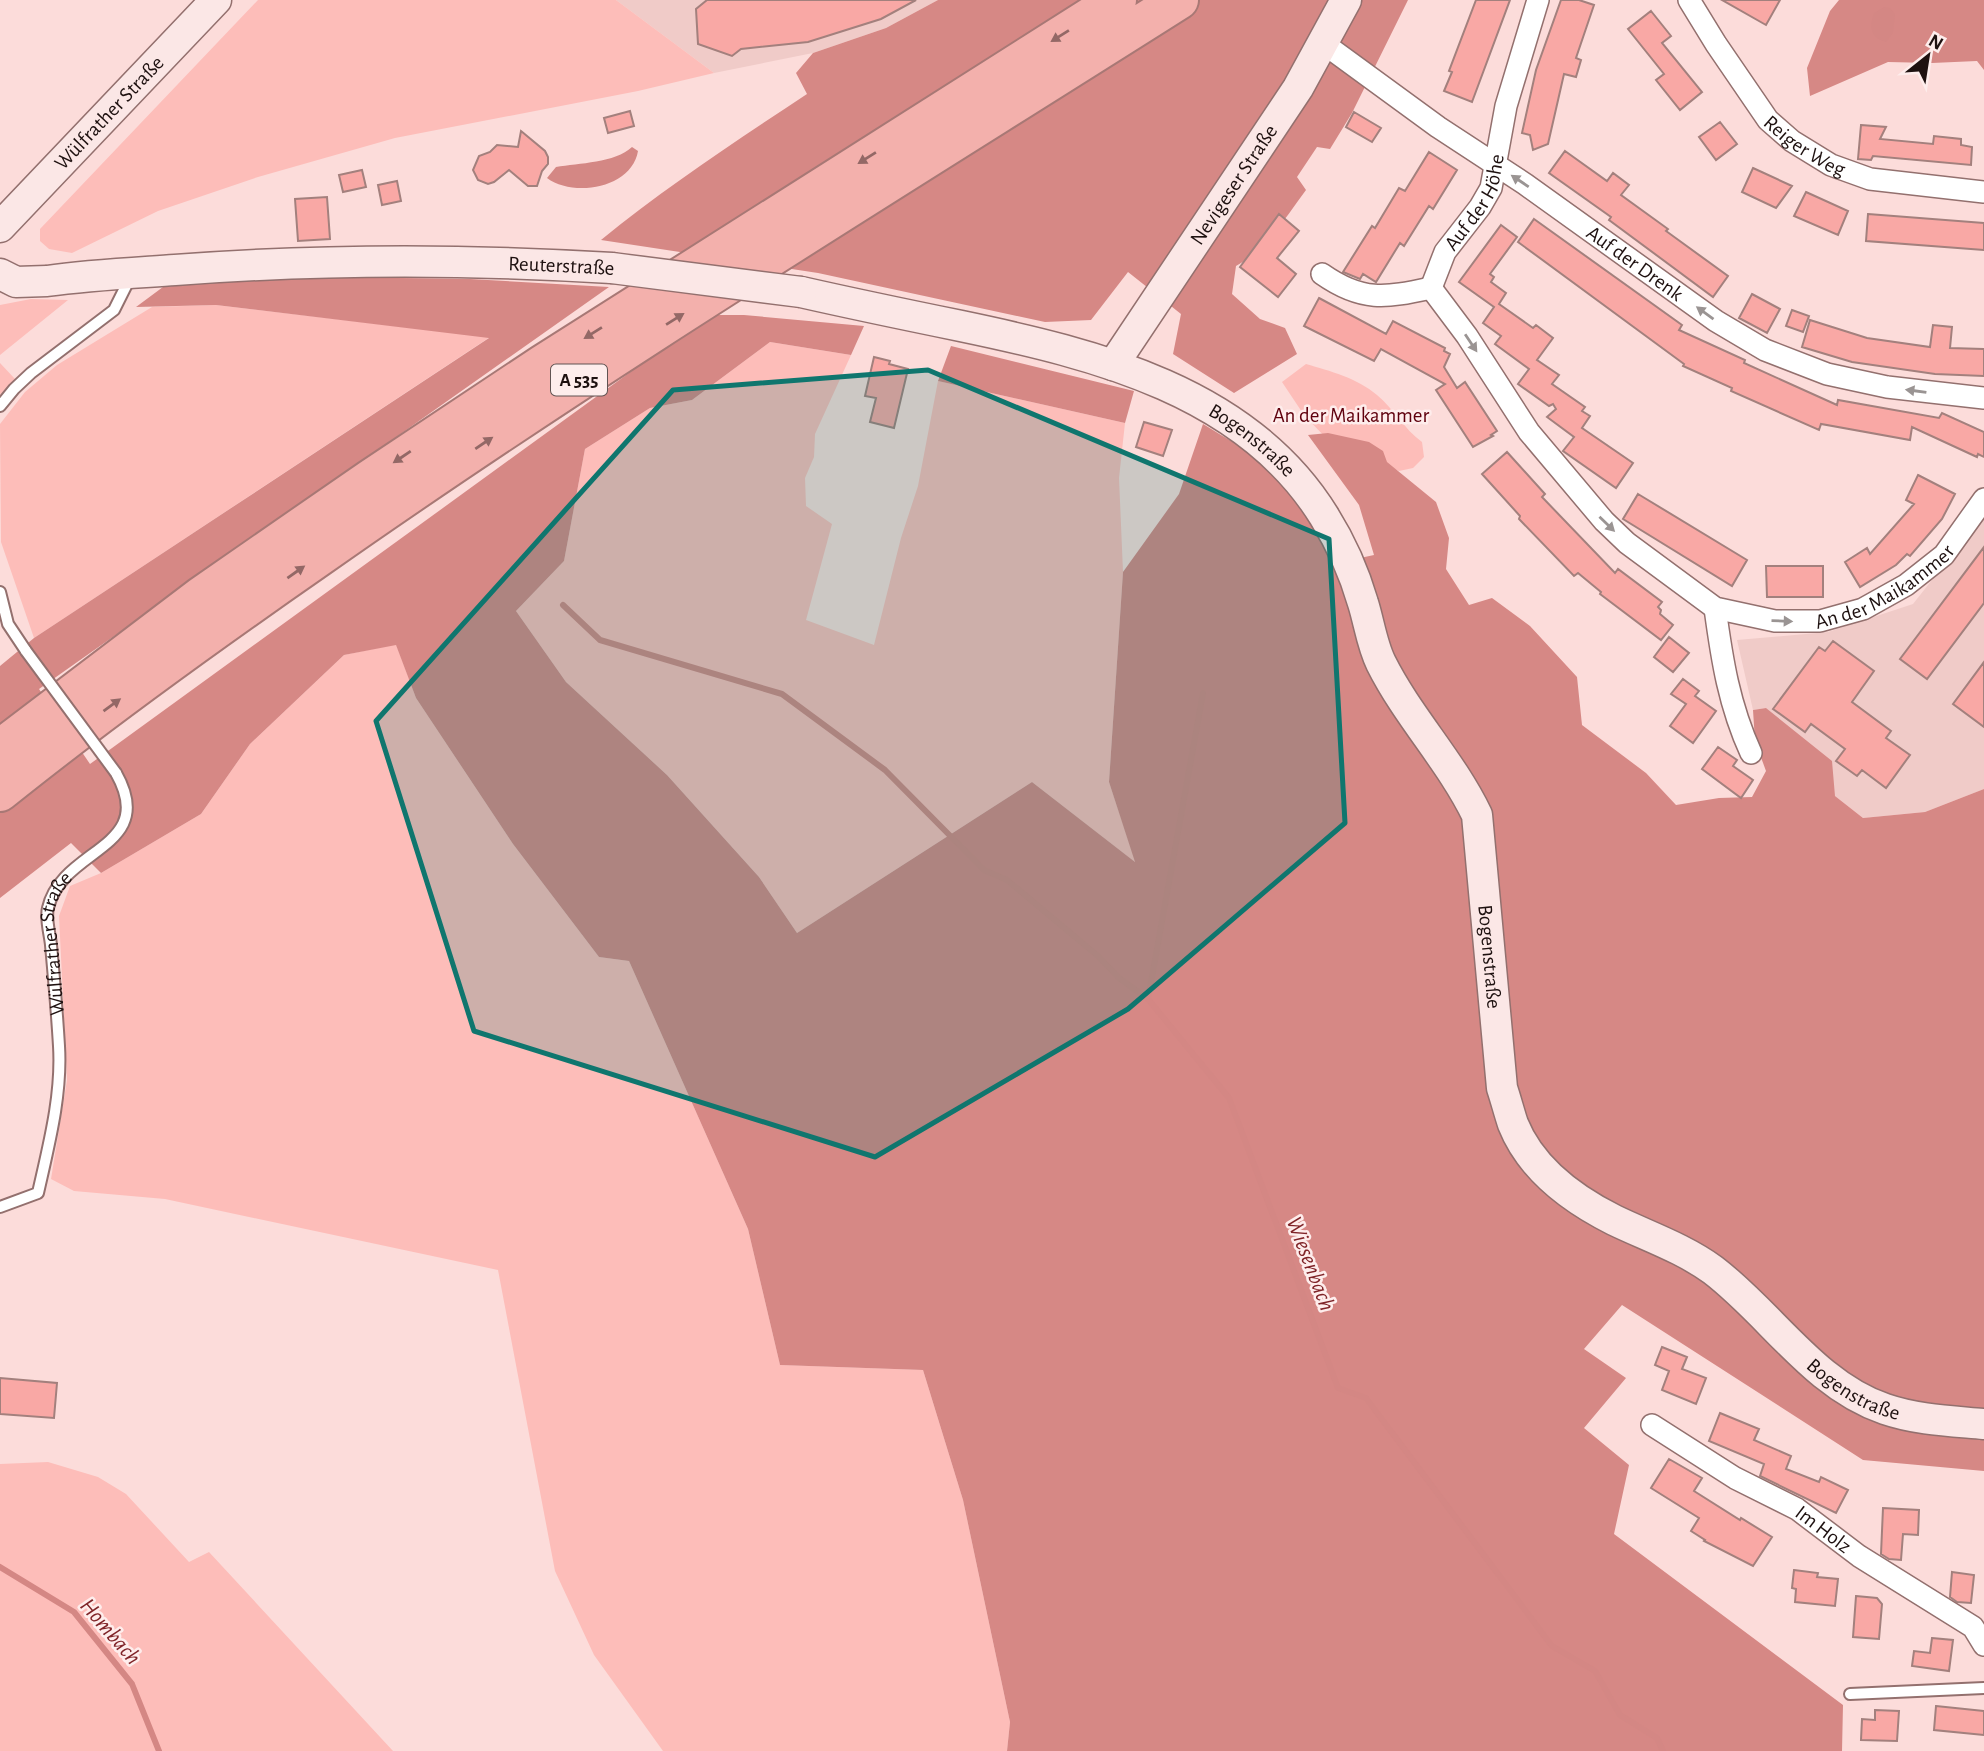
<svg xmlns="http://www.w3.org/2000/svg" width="1984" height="1751" viewBox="0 0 1984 1751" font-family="'Alegreya Sans',sans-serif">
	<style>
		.built { fill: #f0cbc8 }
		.green { fill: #fdbdb9 }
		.forest { fill: #d68885 }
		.water { fill: #d48784 }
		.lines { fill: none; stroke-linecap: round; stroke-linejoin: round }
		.stream { stroke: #d48784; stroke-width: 6 }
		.building { fill: #f9a8a5; stroke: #a3807d; stroke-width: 2 }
		.service-casing { stroke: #93706e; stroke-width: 14 }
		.minor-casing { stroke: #93706e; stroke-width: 24 }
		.secondary-casing { stroke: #93706e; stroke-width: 33 }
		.motorway-casing { stroke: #a87875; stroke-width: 42 }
		.service { stroke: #fff; stroke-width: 10 }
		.minor { stroke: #fff; stroke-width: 21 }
		.secondary { stroke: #fbe7e6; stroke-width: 30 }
		.motorway { stroke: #f3b0ac; stroke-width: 38 }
		.service-bridge-casing { stroke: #93706e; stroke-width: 14; stroke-linecap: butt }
		.secondary-bridge-casing { stroke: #93706e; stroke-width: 33; stroke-linecap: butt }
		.service-bridge { stroke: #fff; stroke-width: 10 }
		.secondary-bridge { stroke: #fbe7e6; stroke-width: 30 }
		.oneway { fill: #936866 }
		.oneway2 { fill: #9a9493 }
		.marked { fill: #0f766e; fill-opacity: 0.2; stroke: #0f766e; stroke-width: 5; stroke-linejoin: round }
		.labels { text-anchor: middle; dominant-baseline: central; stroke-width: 5; stroke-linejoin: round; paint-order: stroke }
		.shield { fill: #feedec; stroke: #615352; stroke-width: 2 }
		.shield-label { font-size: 19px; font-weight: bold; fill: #1e1110 }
		.street-label { font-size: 21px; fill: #1e1110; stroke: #feedec }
		.park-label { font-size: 21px; fill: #5f000d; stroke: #feedec }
		.water-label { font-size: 23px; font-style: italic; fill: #802428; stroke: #feedec }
	</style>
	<rect width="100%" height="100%" fill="#fcdcda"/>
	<path class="built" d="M 616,0 L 938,0 L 886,28 L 813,53 L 714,73 Z
		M 1984,514 L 1984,789 L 1925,812 L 1863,818 L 1835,796 L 1766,708 L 1753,710 L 1737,640 L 1828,632 L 1913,604 Z"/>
	<path class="green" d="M 258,0 L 616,0 L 714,73 L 638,91 L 395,138 L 258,177 L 158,211 L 72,253 L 49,249 L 40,241 L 40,229 Z
		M 31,299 L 68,300 L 0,355 L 0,305 Z
		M 216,305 L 490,337 L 34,638 L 1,542 L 0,424 L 25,392 L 57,365 L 152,307 Z
		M 770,342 L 851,355 L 815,434 L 814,457 L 805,478 L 806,506 L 832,524 L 806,620 L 874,645 L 901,538 L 918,486 L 938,381 L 1125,423 L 1119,478 L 1123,572 L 1109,782 L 1136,863 L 1032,782 L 797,933 L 759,877 L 667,775 L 566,682 L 516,611 L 564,561 L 585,449 L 650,408 L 692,400 Z
		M 0,363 L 15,379 L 0,395 Z
		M 1306,364 C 1330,371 1357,378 1377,395 C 1394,409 1404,429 1422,442 L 1424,457 L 1413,468 L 1399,471 L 1326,438 L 1304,415 L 1282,382 Z
		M 396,644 L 416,698 L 513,844 L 599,957 L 629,961 L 748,1229 L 780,1365 L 923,1370 L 963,1500 L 1010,1722 L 1007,1751 L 663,1751 L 594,1655 L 555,1571 L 498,1270 L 165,1199 L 74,1191 L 51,1179 L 67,1080 L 59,916 L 70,886 L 101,873 L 201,814 L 250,744 L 344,655 Z
		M 48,1462 L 98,1477 L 126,1494 L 189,1562 L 209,1552 L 393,1751 L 0,1751 L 0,1464 Z"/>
	<path class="forest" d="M 938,0 L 1408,0 L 1352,113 L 1330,149 L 1317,147 L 1297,177 L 1306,190 C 1286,217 1266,250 1236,266 L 1232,294 L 1260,319 L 1285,328 L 1297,354 L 1234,393 L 1173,354 L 1181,314 L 1128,272 L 1091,320 L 1045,322 L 818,273 L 601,240 C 666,187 736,141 807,94 L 796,73 L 813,53 L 886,28 Z
		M 1839,0 L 1984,0 L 1984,70 L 1977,61 L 1932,63 L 1888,62 L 1810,96 L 1807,68 L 1830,11 Z
		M 265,276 L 470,279 L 609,287 L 39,689 L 90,764 L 709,315 L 744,315 L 864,326 L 851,355 L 770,342 L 692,400 L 650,408 L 585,449 L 564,561 L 516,611 L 566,682 L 667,775 L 759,877 L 797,933 L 1032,782 L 1135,862 L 1109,782 L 1123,572 L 1179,494 L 1203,424 C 1227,439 1254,453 1275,473 C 1297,492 1321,537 1337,563 L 1374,555 L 1359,505 L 1308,435 L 1328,433 L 1369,442 L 1383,451 L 1387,462 L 1436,502 L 1449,538 L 1446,569 L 1469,605 L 1492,598 L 1530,626 L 1577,677 L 1582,725 L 1646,773 L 1676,805 L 1719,798 L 1752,797 L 1766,771 L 1755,741 L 1753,710 L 1766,708 L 1832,761 L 1835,796 L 1863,818 L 1925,812 L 1984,789 L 1984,1471 L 1863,1460 L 1622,1305 L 1584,1349 L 1626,1378 L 1584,1428 L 1629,1465 L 1614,1534 L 1843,1705 L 1842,1751 L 1007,1751 L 1010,1722 L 963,1500 L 923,1370 L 780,1365 L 748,1229 L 629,961 L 599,957 L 513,844 L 416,698 L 396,645 L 344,655 L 250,744 L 201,814 L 101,873 L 71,843 L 0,898 L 0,666 L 34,638 L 489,338 L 216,305 L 136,307 L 163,287 Z
		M 951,346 L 1134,391 L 1125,423 L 938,381 Z"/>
	<path class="water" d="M 1884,7 L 1890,8 L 1895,14 L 1893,33 L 1886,42 C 1870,38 1869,27 1874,13 Z
		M 632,147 L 638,151 C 632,188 574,198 547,178 L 556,167 C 579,163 615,163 632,147 Z"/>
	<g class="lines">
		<path class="stream" d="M 563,605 L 600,640 L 782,694 L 885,770 L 984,870 L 1007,880 L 1098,956 L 1119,978 L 1148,999
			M 1203,693 L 1148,999 L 1229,1098 L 1338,1388 L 1366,1398 L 1552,1646 L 1595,1671 L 1620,1715 L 1657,1738 L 1663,1751
			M 0,1567 L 74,1612 L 132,1684 L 159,1751"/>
	</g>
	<path class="building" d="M 707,0 L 916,0 L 881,19 L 808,42 L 741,49 L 732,56 L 698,44 L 696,9 Z
		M 1476,0 L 1510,0 L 1472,102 L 1444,91 L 1452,72 L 1449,71 Z
		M 1561,0 L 1579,0 L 1594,5 L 1576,58 L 1581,60 L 1576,77 L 1564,74 L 1548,144 L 1533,150 L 1530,135 L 1522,133 L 1536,70 Z
		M 1722,0 L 1780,0 L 1766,25 Z
		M 1651,11 L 1671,36 L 1662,43 L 1702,92 L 1680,110 L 1656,80 L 1664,74 L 1628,29 Z
		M 630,111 L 634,126 L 608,133 L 604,118 Z
		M 1354,112 L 1381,128 L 1372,142 L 1346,127 Z
		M 1720,122 L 1737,144 L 1716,160 L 1699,137 Z
		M 1861,125 L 1886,127 L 1880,139 L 1933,144 L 1934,136 L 1961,139 L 1961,145 L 1972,147 L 1971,165 L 1873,156 L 1871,160 L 1858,159 Z
		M 521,131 L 545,151 L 548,157 L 548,164 L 542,171 L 537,186 L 528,186 L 509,170 L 494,182 L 488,184 L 478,180 L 473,170 L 479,156 L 490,152 L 497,145 L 518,147 Z
		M 1565,151 L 1607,181 L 1613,173 L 1629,185 L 1621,195 L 1668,229 L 1666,231 L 1728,276 L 1713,297 L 1609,220 L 1611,217 L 1549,173 Z
		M 1429,152 L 1457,170 L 1433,209 L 1429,206 L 1404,246 L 1400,243 L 1376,282 L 1363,274 L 1360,279 L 1343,272 L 1372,226 L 1375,228 L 1399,188 L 1405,191 Z
		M 1753,168 L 1792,186 L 1776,208 L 1742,192 Z
		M 362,170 L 366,187 L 343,192 L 339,175 Z
		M 397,181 L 401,201 L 382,205 L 378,185 Z
		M 1806,192 L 1848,211 L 1838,235 L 1794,216 Z
		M 327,197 L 330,239 L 298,241 L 295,199 Z
		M 1279,214 L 1299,231 L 1277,258 L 1296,274 L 1278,297 L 1240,267 Z
		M 1868,214 L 1984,223 L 1984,250 L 1866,241 Z
		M 1534,219 L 1682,325 L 1679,330 L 1745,360 L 1744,363 L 1837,405 L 1838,400 L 1939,418 L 1942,413 L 1984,432 L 1984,457 L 1978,454 L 1977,457 L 1912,427 L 1910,440 L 1821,424 L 1819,430 L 1731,391 L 1732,388 L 1683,366 L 1684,364 L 1518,242 Z
		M 1501,225 L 1517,237 L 1490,274 L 1494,277 L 1491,282 L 1506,293 L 1499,304 L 1533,328 L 1536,325 L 1553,338 L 1537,360 L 1559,375 L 1552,384 L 1585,407 L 1582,411 L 1590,416 L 1582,428 L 1633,463 L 1616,488 L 1563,451 L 1574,437 L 1547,417 L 1556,409 L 1553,404 L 1549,406 L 1518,384 L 1529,369 L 1495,344 L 1501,336 L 1483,323 L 1494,307 L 1459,282 Z
		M 1752,294 L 1780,309 L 1767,333 L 1739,318 Z
		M 1319,298 L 1386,334 L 1393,321 L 1445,348 L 1444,351 L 1450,354 L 1444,367 L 1457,388 L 1465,382 L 1497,431 L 1491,435 L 1493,436 L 1473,447 L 1436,390 L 1445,384 L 1381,349 L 1374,361 L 1304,326 Z
		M 1792,310 L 1809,316 L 1803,332 L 1786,326 Z
		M 1810,320 L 1867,338 L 1930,347 L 1933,325 L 1952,327 L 1950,348 L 1984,349 L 1984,376 L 1935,374 L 1852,362 L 1802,347 Z
		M 874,357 L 890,361 L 889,364 L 908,369 L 894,428 L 870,422 L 876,398 L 865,396 Z
		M 1144,422 L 1172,430 L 1163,456 L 1136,447 Z
		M 1507,452 L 1545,494 L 1542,497 L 1615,573 L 1618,569 L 1662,602 L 1658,607 L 1661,610 L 1660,614 L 1673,625 L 1661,640 L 1600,594 L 1601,592 L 1578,573 L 1574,576 L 1519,519 L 1520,516 L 1482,474 Z
		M 1918,475 L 1955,494 L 1942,519 L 1910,556 L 1907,554 L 1896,565 L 1860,587 L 1845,562 L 1867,548 L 1870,554 L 1914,504 L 1906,500 Z
		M 1638,494 L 1747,560 L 1732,586 L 1623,519 Z
		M 1984,547 L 1984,603 L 1927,679 L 1900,659 Z
		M 1766,566 L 1823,566 L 1823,597 L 1767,597 Z
		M 1669,637 L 1689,653 L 1673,672 L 1654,657 Z
		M 1833,641 L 1874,671 L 1852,702 L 1891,731 L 1886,738 L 1910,755 L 1886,788 L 1862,770 L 1857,776 L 1836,761 L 1845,749 L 1811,724 L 1805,732 L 1773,709 L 1819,647 L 1825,651 Z
		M 1984,662 L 1984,727 L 1953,704 Z
		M 1683,679 L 1699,691 L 1695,696 L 1716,711 L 1693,743 L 1670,726 L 1686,704 L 1671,694 Z
		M 1718,747 L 1737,760 L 1733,766 L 1753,780 L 1741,798 L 1702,769 Z
		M 1662,1347 L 1687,1357 L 1682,1369 L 1706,1378 L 1696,1404 L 1662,1390 L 1669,1371 L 1655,1365 Z
		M 0,1378 L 57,1383 L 54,1418 L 0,1414 Z
		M 1720,1413 L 1759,1429 L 1754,1440 L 1791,1456 L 1786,1469 L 1819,1482 L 1821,1477 L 1848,1490 L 1836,1513 L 1760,1476 L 1764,1464 L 1709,1441 Z
		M 1669,1459 L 1702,1478 L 1694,1491 L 1740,1520 L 1741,1518 L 1772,1537 L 1753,1566 L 1704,1541 L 1705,1540 L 1691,1531 L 1699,1518 L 1651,1488 Z
		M 1883,1508 L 1919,1510 L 1918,1535 L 1903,1534 L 1901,1560 L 1889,1559 L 1881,1554 Z
		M 1794,1570 L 1818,1573 L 1817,1577 L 1838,1579 L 1835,1606 L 1795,1602 L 1796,1589 L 1792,1588 Z
		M 1952,1572 L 1974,1575 L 1971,1603 L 1957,1602 L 1950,1597 Z
		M 1856,1596 L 1877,1598 L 1882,1604 L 1879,1639 L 1853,1637 Z
		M 1932,1638 L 1953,1640 L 1949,1671 L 1912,1666 L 1914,1651 L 1930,1653 Z
		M 1936,1706 L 1984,1711 L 1984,1735 L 1934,1730 Z
		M 1875,1710 L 1899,1711 L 1897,1741 L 1861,1740 L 1862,1719 L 1875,1720 Z"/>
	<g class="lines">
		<g class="service-casing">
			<g id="service">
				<path d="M 0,406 L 14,389 L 31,373 L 114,310 L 130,278"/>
				<path d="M 0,592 L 8,624 L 26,651"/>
				<path id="s1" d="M 0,1207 L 38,1193 C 49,1144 62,1095 59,1046 C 57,1012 54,978 51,945 C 50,934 45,918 48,908 C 62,847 159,849 116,773"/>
				<path d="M 1850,1694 L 1984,1688"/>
			</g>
		</g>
		<g class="minor-casing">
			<g id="minor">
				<path id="s2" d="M 1689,0 L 1716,44 L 1768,120 L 1792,141 L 1831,165 L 1870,179 L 1984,192"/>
				<path id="s3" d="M 1323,43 L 1438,127 L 1525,184 L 1716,321 L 1765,350 L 1827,374 L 1887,387 L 1984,398"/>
				<path d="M 1322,274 C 1362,302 1385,298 1431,288"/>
				<path id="s4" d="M 1431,288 L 1467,336 L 1529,432 L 1604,521 L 1627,543 L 1715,608 L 1775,621 L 1820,621 L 1863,609 L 1906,585 L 1944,555 L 1984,499"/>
				<path id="s5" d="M 1431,288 L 1445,252 L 1480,207 L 1491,188 L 1506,106 L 1538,0"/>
				<path d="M 1715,608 C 1722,660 1729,705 1751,753"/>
				<path id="s6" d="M 1652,1425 L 1735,1478 L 1797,1509 L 1859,1556 L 1973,1627 L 1984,1645"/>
			</g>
		</g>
		<g class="secondary-casing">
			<g id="secondary">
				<path id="s7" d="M 0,227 L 216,0"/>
				<path id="s8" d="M 0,274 L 16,282 L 47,281 C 89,275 132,273 175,270 C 321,259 466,259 612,268"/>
				<path id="s9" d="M 801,292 C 854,304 907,315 961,326 C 1095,354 1247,391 1324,516 C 1341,543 1354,572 1363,603 C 1369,622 1372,645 1381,663 C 1408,717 1451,761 1477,815 L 1502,1088 C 1506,1100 1509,1112 1513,1124 C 1531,1169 1572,1199 1614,1220 C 1647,1236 1683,1248 1713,1270 C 1771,1314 1814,1385 1885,1409 C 1917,1420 1951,1421 1984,1424"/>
				<path id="s10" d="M 1113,365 L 1298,88 L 1346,0"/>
			</g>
		</g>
		<g class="motorway-casing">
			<path id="motorway" d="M 0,749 L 201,596 L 370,479 L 543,364 L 1117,0
				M 0,792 C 102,710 208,634 316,559 C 596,362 890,183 1179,0"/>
		</g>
		<use href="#service" class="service"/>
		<use href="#minor" class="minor"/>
		<use href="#secondary" class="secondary"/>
		<use href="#motorway" class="motorway"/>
		<g class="service-bridge-casing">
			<path id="service-bridge" d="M 26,651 L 116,773"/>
		</g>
		<g class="secondary-bridge-casing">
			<path id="secondary-bridge" d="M 612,268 L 801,292"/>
		</g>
		<use href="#service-bridge" class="service-bridge"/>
		<use href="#secondary-bridge" class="secondary-bridge"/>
	</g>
	<defs><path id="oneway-solid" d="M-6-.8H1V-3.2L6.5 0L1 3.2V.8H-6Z" transform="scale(1.75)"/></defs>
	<g class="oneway">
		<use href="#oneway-solid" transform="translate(1060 36) rotate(148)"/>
		<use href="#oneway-solid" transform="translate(867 158) rotate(148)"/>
		<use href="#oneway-solid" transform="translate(675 319) rotate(-32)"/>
		<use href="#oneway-solid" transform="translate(593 333) rotate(148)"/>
		<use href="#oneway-solid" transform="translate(484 443) rotate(-34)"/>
		<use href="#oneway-solid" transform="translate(402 457) rotate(146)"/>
		<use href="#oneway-solid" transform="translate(296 572) rotate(-35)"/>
		<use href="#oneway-solid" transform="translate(112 705) rotate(-36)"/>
	</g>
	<g class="oneway2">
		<use href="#oneway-solid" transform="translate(1520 181) rotate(-146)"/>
		<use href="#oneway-solid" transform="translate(1705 313) rotate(-144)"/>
		<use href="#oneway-solid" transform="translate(1471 343) rotate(56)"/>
		<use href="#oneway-solid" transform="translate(1916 391) rotate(-172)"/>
		<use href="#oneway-solid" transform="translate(1607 524) rotate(44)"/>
		<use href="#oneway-solid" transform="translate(1782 621) rotate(2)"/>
	</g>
	<path class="marked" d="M 928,370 L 1329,539 L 1345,823 L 1128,1009 L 875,1157 L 474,1031 L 376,721 L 673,390 Z"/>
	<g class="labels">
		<rect class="shield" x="551" y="364.5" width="56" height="31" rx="5"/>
		<g class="shield-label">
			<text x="579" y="380">A 535</text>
		</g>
		<g class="street-label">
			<text stroke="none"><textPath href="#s7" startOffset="158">Wülfrather Straße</textPath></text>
			<text stroke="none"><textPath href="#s2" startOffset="189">Reiger Weg</textPath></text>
			<text stroke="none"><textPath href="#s10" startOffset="217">Nevigeser Straße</textPath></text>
			<text stroke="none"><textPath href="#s5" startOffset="98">Auf der Höhe</textPath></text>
			<text stroke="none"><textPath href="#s3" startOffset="382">Auf der Drenk</textPath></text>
			<text stroke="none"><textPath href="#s8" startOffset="564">Reuterstraße</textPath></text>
			<text stroke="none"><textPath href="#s9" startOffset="480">Bogenstraße</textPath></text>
			<text stroke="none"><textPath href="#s4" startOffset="612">An der Maikammer</textPath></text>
			<text stroke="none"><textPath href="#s1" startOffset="294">Wülfrather Straße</textPath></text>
			<text stroke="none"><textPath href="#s9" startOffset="1066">Bogenstraße</textPath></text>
			<text stroke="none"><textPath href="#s9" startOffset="1675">Bogenstraße</textPath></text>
			<text stroke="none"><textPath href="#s6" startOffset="201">Im Holz</textPath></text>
		</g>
		<g class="park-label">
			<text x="1351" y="415">An der Maikammer</text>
		</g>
		<g class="water-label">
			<text transform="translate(1310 1264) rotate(69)">Wiesenbach</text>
			<text transform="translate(110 1632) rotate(49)">Hombach</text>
		</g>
	</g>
	<g transform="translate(1928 56) rotate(30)" stroke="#feedec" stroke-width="5" paint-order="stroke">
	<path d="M0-5L12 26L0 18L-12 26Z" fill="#1e1110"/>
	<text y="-10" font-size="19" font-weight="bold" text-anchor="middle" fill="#1e1110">N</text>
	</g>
</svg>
